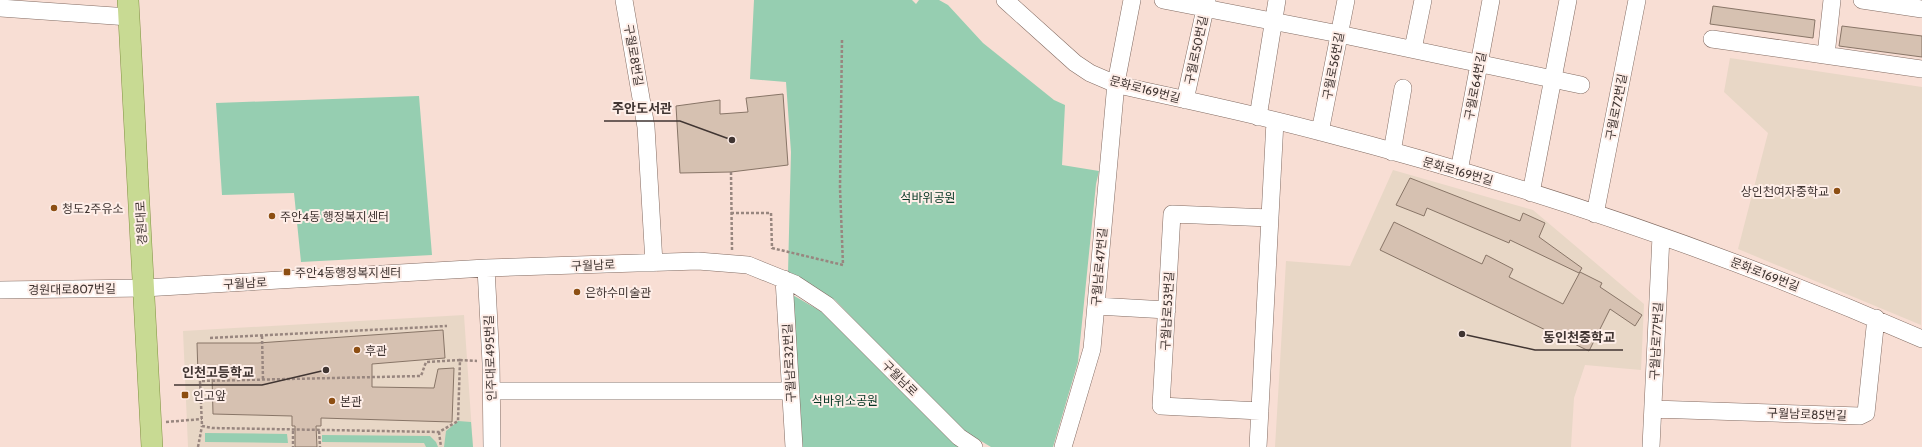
<svg xmlns="http://www.w3.org/2000/svg" width="1922" height="447" viewBox="0 0 1922 447" font-family="Cabin,'Noto Sans KR',sans-serif">
	<style>
		.education { fill: #e8d7c6 }
		.green { fill: #96ceb1 }
		.building { fill: #d6c1b1; stroke: #887567 }
		.lines { fill: none; stroke-linecap: round; stroke-linejoin: round }
		.minor-casing { stroke: #836c63; stroke-width: 18 }
		.major-casing { stroke: #809142; stroke-width: 22 }
		.path { stroke: #98867f; stroke-width: 2.5; stroke-dasharray: 3 2; stroke-linecap: butt }
		.minor { stroke: #fff; stroke-width: 17 }
		.major { stroke: #c8da93; stroke-width: 21 }
		.poi-dot { fill: #8d4f13; stroke: #feeee8; stroke-width: 1.5 }
		.labels { text-anchor: middle; dominant-baseline: central; stroke-width: 4; stroke-linejoin: round; paint-order: stroke }
		.street-label { font-size: 12px; fill: #403532; stroke: #feeee8 }
		.poi-label { font-size: 12px; fill: #403532; stroke: #feeee8; text-anchor: start }
		.park-label { font-size: 12px; fill: #033522; stroke: #feeee8 }
		.leader { fill: none; stroke: #403532; stroke-width: 1.5 }
		.callout-dot { fill: #403532; stroke: #feeee8; stroke-width: 1.5 }
		.callout-label { font-size: 13px; text-anchor: middle; font-weight: bold; fill: #403532; stroke: #feeee8; stroke-width: 4; stroke-linejoin: round; paint-order: stroke }
	</style>
	<rect width="100%" height="100%" fill="#f8ded4"/>
	<path class="education" d="M 1730,58 L 1922,87 L 1921,325 L 1738,249 L 1768,133 L 1724,92 Z
		M 1393,170 L 1533,210 L 1644,304 L 1641,370 L 1585,365 L 1574,398 L 1571,447 L 1275,447 L 1286,261 L 1350,266 Z
		M 464,315 L 473,447 L 188,447 L 183,331 Z"/>
	<path class="green" d="M 754,0 L 912,0 L 916,4 L 919,0 L 939,0 L 948,5 L 983,43 L 1054,100 L 1065,105 L 1062,165 L 1099,171 L 1096,184 L 1078,362 L 1053,447 L 991,447 L 959,428 L 835,300 L 788,273 L 791,152 L 786,82 L 750,79 Z
		M 419,96 L 432,255 L 301,262 L 294,193 L 222,195 L 216,103 Z
		M 791,294 L 822,312 L 948,438 L 959,447 L 801,447 Z
		M 458,421 L 471,422 L 473,447 L 444,447 L 446,431 Z
		M 205,433 L 287,434 L 288,443 L 205,442 Z
		M 322,435 L 430,436 L 436,442 L 438,447 L 426,447 L 424,443 L 322,442 Z"/>
	<path class="building" d="M 1713,6 L 1815,20 L 1813,38 L 1710,24 Z
		M 1842,26 L 1922,36 L 1922,57 L 1839,46 Z
		M 783,94 L 788,165 L 731,172 L 680,173 L 676,106 L 720,100 L 720,114 L 748,112 L 746,98 Z
		M 1410,178 L 1520,221 L 1523,213 L 1545,223 L 1539,237 L 1582,268 L 1579,273 L 1510,240 L 1509,243 L 1427,208 L 1424,216 L 1396,205 Z
		M 1394,222 L 1482,264 L 1486,255 L 1513,269 L 1509,277 L 1563,304 L 1580,272 L 1602,283 L 1600,287 L 1642,315 L 1635,326 L 1610,309 L 1589,351 L 1380,250 Z
		M 443,330 L 445,358 L 372,364 L 372,387 L 434,388 L 438,369 L 454,368 L 452,422 L 321,418 L 321,426 L 316,426 L 317,447 L 295,447 L 295,426 L 292,426 L 292,416 L 213,414 L 212,375 L 198,375 L 197,343 L 258,343 Z"/>
	<g class="lines">
		<g class="minor-casing">
			<path id="minor" d="M 624,0 L 646,127 L 654,263
				M 1005,0 L 1075,63 L 1090,73 L 1118,85 C 1186,100 1254,114 1321,132 C 1526,185 1728,254 1922,339
				M 1163,0 L 1339,34 L 1581,85
				M 1862,0 L 1922,9
				M 0,8 L 129,17
				M 1712,39 L 1922,69
				M 1413,49 L 1423,0
				M 1826,55 L 1832,0
				M 1185,100 L 1207,0
				M 1258,117 L 1277,0
				M 1320,132 L 1346,0
				M 1392,152 L 1403,88
				M 1459,171 L 1491,0
				M 1531,193 L 1568,0
				M 1595,214 L 1637,0
				M 486,268 L 491,363 L 492,447
				M 784,279 L 794,447
				M 0,290 L 144,288 L 486,268 L 698,261 L 748,265 L 795,284 L 827,305 L 959,437 L 974,447
				M 1096,306 L 1167,310
				M 491,391 L 790,391
				M 1653,409 L 1860,416 L 1866,413 L 1876,318
				M 1260,411 L 1161,406 L 1172,214 L 1270,218
				M 1063,447 L 1092,349 L 1116,83 L 1132,0
				M 1258,447 L 1275,121
				M 1651,447 L 1661,236"/>
		</g>
		<g class="major-casing">
			<path id="major" d="M 128,0 L 152,447"/>
		</g>
		<path class="path" d="M 731,172 L 732,250
			M 731,213 L 771,213 L 772,248 L 843,265 L 840,188 L 842,40
			M 262,336 L 263,380
			M 210,338 L 447,326
			M 460,360 L 426,362 L 421,376 L 200,381 L 202,426 L 212,428 L 439,432 L 458,421 L 460,360 L 477,361
			M 166,422 L 202,419
			M 293,431 L 293,447
			M 319,431 L 320,447
			M 439,432 L 441,447
			M 198,447 L 202,426"/>
		<use href="#minor" class="minor"/>
		<use href="#major" class="major"/>
	</g>
	<g class="poi-dot">
		<circle cx="1837" cy="191" r="4"/>
		<circle cx="54" cy="208" r="4"/>
		<circle cx="272" cy="216" r="4"/>
		<rect x="283" y="268" width="8" height="8" rx="2"/>
		<circle cx="577" cy="292" r="4"/>
		<circle cx="357" cy="350" r="4"/>
		<rect x="181" y="391" width="8" height="8" rx="2"/>
		<circle cx="332" cy="401" r="4"/>
	</g>
	<g class="labels">
		<g class="street-label">
			<text transform="translate(1196 50) rotate(-78)">구월로50번길</text>
			<text transform="translate(634 55) rotate(80)">구월로8번길</text>
			<text transform="translate(1333 66) rotate(-79)">구월로56번길</text>
			<text transform="translate(1475 86) rotate(-79)">구월로64번길</text>
			<text transform="translate(1145 89) rotate(15)">문화로169번길</text>
			<text transform="translate(1616 107) rotate(-79)">구월로72번길</text>
			<text transform="translate(1458 171) rotate(16)">문화로169번길</text>
			<text transform="translate(141 223) rotate(-93)">경원대로</text>
			<text transform="translate(593 265) rotate(-2)">구월남로</text>
			<text transform="translate(1099 267) rotate(-85)">구월남로47번길</text>
			<text transform="translate(1765 274) rotate(21)">문화로169번길</text>
			<text transform="translate(245 283) rotate(-3)">구월남로</text>
			<text transform="translate(72 289) rotate(-1)">경원대로807번길</text>
			<text transform="translate(1167 311) rotate(-87)">구월남로53번길</text>
			<text transform="translate(1656 341) rotate(-87)">구월남로77번길</text>
			<text transform="translate(490 358) rotate(-92)">인주대로495번길</text>
			<text transform="translate(789 363) rotate(-93)">구월남로32번길</text>
			<text transform="translate(900 378) rotate(45)">구월남로</text>
			<text transform="translate(1807 414) rotate(2)">구월남로85번길</text>
		</g>
		<g class="poi-label">
			<text x="1829" y="191" text-anchor="end">상인천여자중학교</text>
			<text x="62" y="208">청도2주유소</text>
			<text x="280" y="216">주안4동 행정복지센터</text>
			<text x="295" y="272">주안4동행정복지센터</text>
			<text x="585" y="292">은하수미술관</text>
			<text x="365" y="350">후관</text>
			<text x="193" y="395">인고앞</text>
			<text x="340" y="401">본관</text>
		</g>
		<g class="park-label">
			<text x="928" y="197">석바위공원</text>
			<text x="845" y="400">석바위소공원</text>
		</g>
	</g>
	<path class="leader" d="M732 140L680 121H604M1462 334L1535 350H1623M326 370L262 385H174"/>
	<g class="callout-dot">
		<circle cx="732" cy="140" r="4"/>
		<circle cx="1462" cy="334" r="4"/>
		<circle cx="326" cy="370" r="4"/>
	</g>
	<g class="callout-label">
		<text x="642" y="113">주안도서관</text>
		<text x="1579" y="342">동인천중학교</text>
		<text x="218" y="377">인천고등학교</text>
	</g>
</svg>
